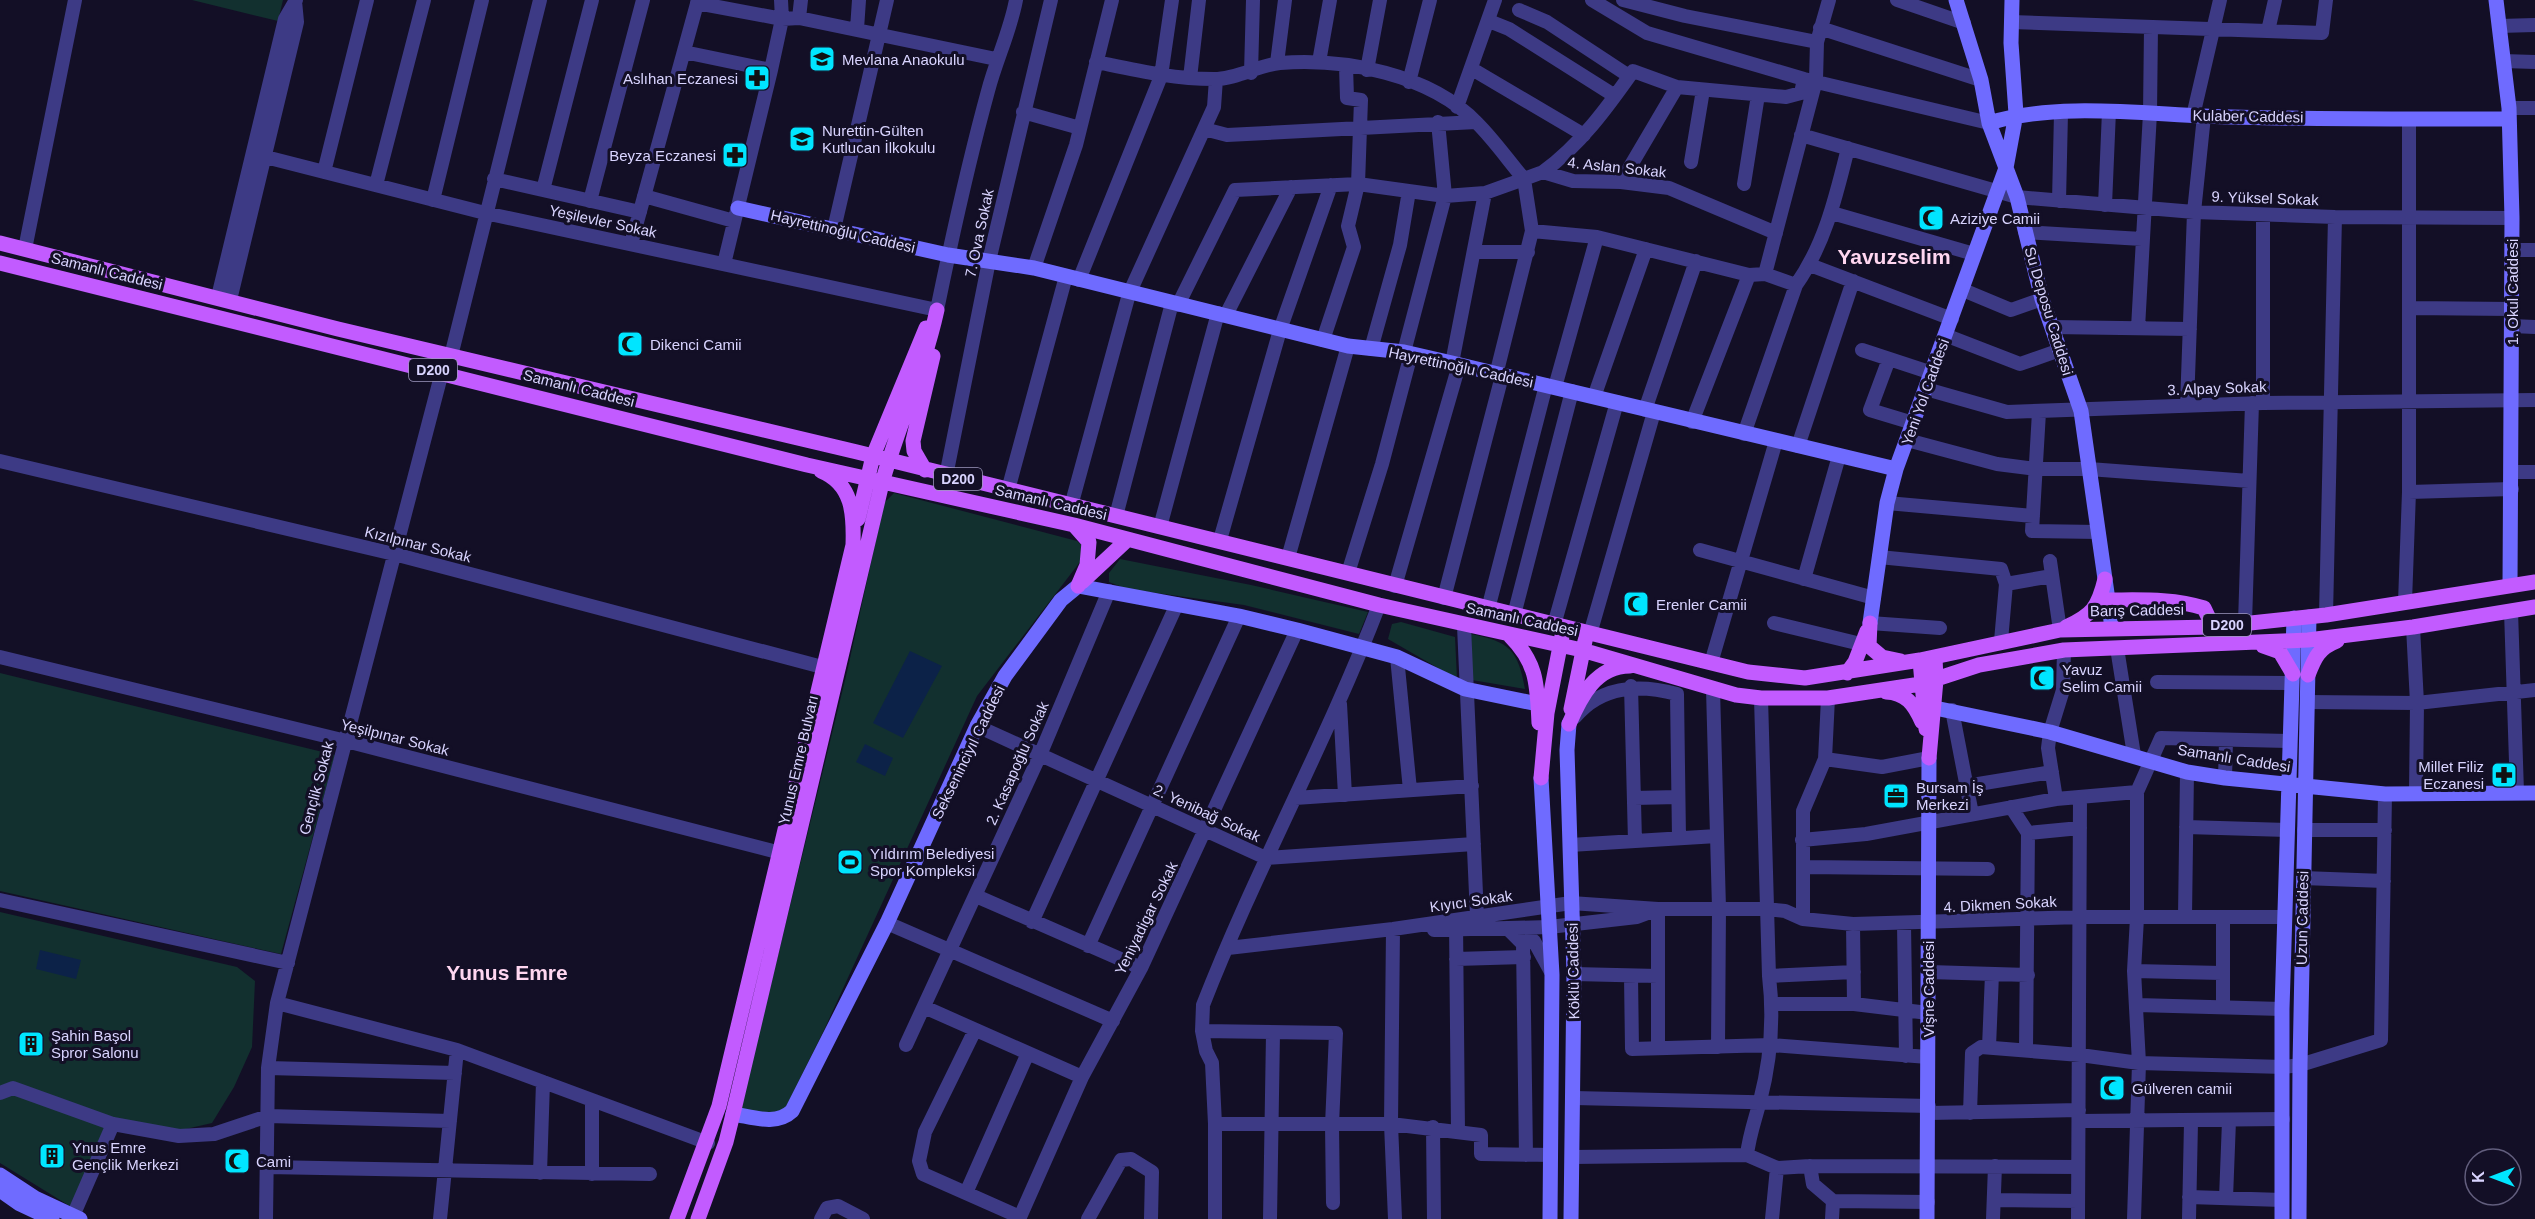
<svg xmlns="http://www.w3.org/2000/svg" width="2535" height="1219" viewBox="0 0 2535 1219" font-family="Arial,sans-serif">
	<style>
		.green { fill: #12302f }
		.water { fill: #0c2248 }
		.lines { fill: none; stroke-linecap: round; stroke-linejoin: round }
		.minor { stroke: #3d3a85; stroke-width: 14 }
		.secondary { stroke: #6f6bff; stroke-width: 15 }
		.primary { stroke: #c25bff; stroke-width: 15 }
		.labels { text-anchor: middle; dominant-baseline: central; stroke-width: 6; stroke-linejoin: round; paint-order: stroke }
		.shield { fill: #130f26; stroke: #9e99be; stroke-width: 1.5 }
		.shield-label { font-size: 14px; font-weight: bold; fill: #d9d4ff }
		.poi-label { font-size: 15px; fill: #d9d4ff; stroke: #130f26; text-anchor: start }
		.street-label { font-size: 15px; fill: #d9d4ff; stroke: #130f26 }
		.district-label { font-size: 21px; font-weight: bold; fill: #ffd6f0; stroke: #130f26 }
	</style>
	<rect width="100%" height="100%" fill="#130f26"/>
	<path class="green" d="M 192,0 L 283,0 L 278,21 Z
		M 894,493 L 1077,541 L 1085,548 L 1083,558 L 977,696 L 824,1030 L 782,1115 L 740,1111 L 847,672 L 884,503 Z
		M 1120,559 L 1251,585 L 1368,612 L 1359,634 L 1244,605 L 1127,589 L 1109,582 L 1109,573 Z
		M 1401,622 L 1455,637 L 1457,679 L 1388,639 L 1392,624 Z
		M 1471,634 C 1509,642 1518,649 1525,689 L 1472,680 Z
		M 0,673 L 335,755 L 281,954 L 0,891 Z
		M 0,912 L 237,967 L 255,981 L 252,1047 L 234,1087 L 212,1123 L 177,1131 L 109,1127 L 73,1208 L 0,1163 Z"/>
	<path class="water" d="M 910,651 L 942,666 L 903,738 L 873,723 Z
		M 865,744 L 893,758 L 885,776 L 856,762 Z
		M 40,950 L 81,960 L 76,979 L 36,969 Z"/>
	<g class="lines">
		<path class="minor" d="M 1592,0 L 1647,33 L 1804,79 L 1989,123
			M 1623,0 L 1685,16 L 1817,42
			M 1897,0 L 1964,23
			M 697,3 L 782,19 L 799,18 L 996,59
			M 1519,10 L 1547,22 L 1629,76
			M 799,18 L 801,0
			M 1489,21 L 1509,29 L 1615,96
			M 2011,22 L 2322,33 L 2326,0
			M 2499,26 L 2535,25
			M 1820,28 L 1981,80
			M 857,29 L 859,0
			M 2268,31 L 2275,0
			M 684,52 L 771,70
			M 2503,61 L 2535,62
			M 1096,62 C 1135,70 1173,79 1214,79 C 1237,79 1259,65 1280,63 C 1345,58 1430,74 1477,123 C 1494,140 1508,160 1524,179 L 1543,172 L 1573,181 L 1621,182 L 1669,188 L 1776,233
			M 1319,62 L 1330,0
			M 1277,63 L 1285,0
			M 1472,69 L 1584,135
			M 1367,70 L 1380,0
			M 1251,73 L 1253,0
			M 1190,78 L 1199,0
			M 1409,82 L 1430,0
			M 1457,107 L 1495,0
			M 2509,108 L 2535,108
			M 1023,112 L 1080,128
			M 2193,116 L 2220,0
			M 1204,129 L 1227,135 L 1476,122
			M 1801,135 L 2017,197 L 2194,212 L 2335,217 L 2512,218
			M 254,154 L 485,213 L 937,310 C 952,237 968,164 988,91 C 996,60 1010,32 1016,0
			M 1691,162 L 1703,90
			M 324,172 L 367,0
			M 1543,172 C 1580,145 1607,108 1633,71 L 1677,87 L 1786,97 L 1801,93 L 1804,79
			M 494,179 L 640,212
			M 1621,182 L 1677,87
			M 1744,184 L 1758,95
			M 376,185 L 424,0
			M 543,190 L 592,0
			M 644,196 L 734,221
			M 433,200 L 482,0
			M 590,201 L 643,0
			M 2059,201 L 2061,113
			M 2105,205 L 2109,111
			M 1832,213 L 1974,254
			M 834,229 L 887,0
			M 1532,231 L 1597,237 L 1749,275 L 1765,274 L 1796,285
			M 2025,232 L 2142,239
			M 631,244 L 698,0
			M 25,249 L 75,0
			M 2513,250 L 2535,250
			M 1475,252 L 1528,252
			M 724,264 L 771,70 L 782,19 L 781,0
			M 1810,265 L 1952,319
			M 1034,268 L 1076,145 L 1112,0
			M 1765,274 L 1816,80 L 1817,42 L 1829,0
			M 1079,280 L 1161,76 L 1172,0
			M 1963,290 L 2011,310 L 2042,299
			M 218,297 L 285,19 L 296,0
			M 230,300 L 297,22 L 295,1
			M 1178,305 L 1235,190 L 1358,184 L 1445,196 L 1485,193 L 1524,179 L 1532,231 L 1496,375
			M 2409,308 L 2512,309
			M 1226,315 L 1291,187
			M 2512,326 L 2535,327
			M 2052,327 L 2190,329
			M 2138,328 L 2150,113 L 2151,27
			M 1945,335 L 2020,364 L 2060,350
			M 1323,340 L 1354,247 L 1348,226 L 1358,184 L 1361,100 L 1347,98 L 1346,66
			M 1371,349 L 1400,245 L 1409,191
			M 1862,350 L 1932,373
			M 1404,352 L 1445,196 L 1438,122
			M 451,356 L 540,0
			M 1889,359 L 1870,410 L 1913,423
			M 1452,363 L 1485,193
			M 1555,387 L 1597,237
			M 1926,389 L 2007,412 L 2263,403 L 2535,400
			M 1594,397 L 1646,249
			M 2263,403 L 2263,215
			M 2187,405 L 2194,212 L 2204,116
			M 1645,410 L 1696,261
			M 2039,412 L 2032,531 L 2098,532
			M 1692,422 L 1749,275
			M 1744,434 L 1796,285 C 1825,244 1836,196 1848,148
			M 1907,440 L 1997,464 L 2036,469 L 2089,469 L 2249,481
			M 1798,446 L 1853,281
			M 0,461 L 394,554 L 826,668
			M 2512,472 L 2535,472
			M 946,476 L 989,261 L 1051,0
			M 1008,490 L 1066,276
			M 2409,492 L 2512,489
			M 1887,503 L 2033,516
			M 1071,506 L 1129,294 L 1214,107 L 1216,79
			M 1116,516 L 1172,303
			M 1160,527 L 1218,313
			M 1220,540 L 1280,330 L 1331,185
			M 1700,550 L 1874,598
			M 1879,557 L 2001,569 L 2006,584 L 2001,641
			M 1288,558 L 1348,346
			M 2050,561 L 2060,630
			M 1348,573 L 1382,464 L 1411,354
			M 1804,579 L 1839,456
			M 2006,584 L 2052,576
			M 1395,586 L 1459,365
			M 1444,598 L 1502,376
			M 2405,602 L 2409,492 L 2409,119
			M 1488,609 L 1546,385
			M 2511,611 L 2517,792
			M 1514,615 L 1572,391
			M 2326,615 L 2335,217
			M 1774,623 L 1869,646
			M 1870,623 L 1940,628
			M 2245,623 L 2252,403
			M 1554,625 L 1617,402
			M 1464,626 L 1477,916
			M 2413,627 L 2417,703 L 2416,792
			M 1590,634 L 1654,412
			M 2117,648 L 2134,755
			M 0,657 L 346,741 L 781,853
			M 1397,657 L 1410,790
			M 1711,663 L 1776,441
			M 2157,682 L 2292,683
			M 1631,686 L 1635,841
			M 1713,689 L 1719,908 L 1718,1047
			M 1761,698 L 1769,976 C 1774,1018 1771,1059 1760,1101 C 1755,1120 1749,1136 1747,1155 L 1777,1168 L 1772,1219
			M 2307,702 L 2417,703 L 2535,690
			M 1340,704 L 1345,795
			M 1952,710 L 1972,814
			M 1575,717 C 1602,685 1639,684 1677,694 L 1679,838
			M 977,726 L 1266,858 L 1474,844
			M 1825,759 L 1882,767 L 1929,758
			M 2225,778 L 2226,741
			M 1966,786 L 2052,772
			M 1295,798 L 1472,786
			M 1634,798 L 1678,797
			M 2056,799 L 2048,748 L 2050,732 L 2063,690 L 2064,650
			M 2011,807 L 2028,833 L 2026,1050
			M 2186,827 L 2287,830
			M 2304,830 L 2385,830
			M 2028,833 L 2080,828
			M 1802,840 L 1866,834 L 2056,799 L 2137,792
			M 1570,845 L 1717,836
			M 1804,867 L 1988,869
			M 2303,878 L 2384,881
			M 976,896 L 1141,968
			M 0,900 L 288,963
			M 1658,909 L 1658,1048
			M 2185,916 L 2187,772
			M 1803,919 L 1803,811 L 1825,759 L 1828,698
			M 1032,922 L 1177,604
			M 1456,922 L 1458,1132
			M 887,923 L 1113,1021
			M 1853,924 L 1854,1004
			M 1904,924 L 1906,1056
			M 1393,929 L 1391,1124 L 1395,1219
			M 1508,929 L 1523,944 L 1526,1155
			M 1434,930 L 1549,927 L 1637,917 L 1653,911
			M 1516,931 L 1534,941 L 1551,972
			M 1088,946 L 1239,616
			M 1228,948 L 1393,929 L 1571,903 L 1658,909 L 1767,909 L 1785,911 L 1803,919 L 1853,924 L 2081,917 L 2285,917
			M 1456,959 L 1524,957
			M 2134,971 L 2222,973
			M 1929,972 L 2028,975
			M 1574,974 L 1658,976
			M 1631,976 L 1632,1049 L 1771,1045 L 1928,1057
			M 1769,976 L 1854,972
			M 277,1003 L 457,1050 L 708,1143
			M 1772,1004 L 1854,1004 L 1928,1013
			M 2137,1005 L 2282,1009
			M 924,1007 L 1082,1077
			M 2223,1007 L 2223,918
			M 975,1030 L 925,1132 L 919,1161 L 923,1174 L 1020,1217 L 1082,1077 L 1141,968 L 1297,630
			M 1202,1031 L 1336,1033 L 1332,1125 L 1333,1203
			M 906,1045 L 1040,755 L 1109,591
			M 1989,1047 L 1992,974
			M 268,1068 L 455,1073
			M 0,1093 L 13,1088 L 113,1124 L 179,1136 L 214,1134 L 268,1116 L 450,1121
			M 1574,1098 L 1929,1106
			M 592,1101 L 592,1174
			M 1929,1113 L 2079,1110
			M 1970,1113 L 1972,1053 L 1981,1047 L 2080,1055 L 2139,1063 L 2284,1067 L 2300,1065 L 2381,1040 L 2385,794
			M 2079,1121 L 2283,1119
			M 1215,1124 L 1391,1124 L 1481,1135 L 1481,1154 L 1551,1155
			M 1433,1127 L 1434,1219
			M 1572,1157 L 1747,1155
			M 1810,1166 L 1813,1184 L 1833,1201 L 1832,1219
			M 267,1167 L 650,1174
			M 1777,1168 L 1810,1166 L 2078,1167
			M 540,1173 L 543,1082
			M 966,1193 L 1028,1053
			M 2189,1197 L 2282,1200
			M 2226,1198 L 2229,1121
			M 1994,1200 L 2078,1201
			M 1833,1201 L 1928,1202
			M 73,1216 L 113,1124
			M 266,1219 L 268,1068 L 277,1003 L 442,372
			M 440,1219 L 457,1050
			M 821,1219 L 827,1208 L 838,1206 L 863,1219
			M 1088,1219 L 1121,1160 L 1131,1159 L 1152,1172 L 1151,1219
			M 1215,1219 L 1215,1124 L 1212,1063 L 1206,1051 L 1202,1031 L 1203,1005 C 1256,869 1327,741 1379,605
			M 1270,1219 L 1273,1033
			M 1993,1219 L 1995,1166
			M 2078,1219 L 2080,797
			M 2134,1219 L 2139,1063 L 2134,971 L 2137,918 L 2137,792 L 2161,738 L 2290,741
			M 2189,1219 L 2191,1122"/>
		<path class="secondary" d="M 1956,0 L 1981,80 L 1989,123 L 2017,197 L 2042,299 L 2081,411 L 2112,628
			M 2496,0 L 2509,108 L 2512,218 L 2510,585
			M 1989,123 C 2052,103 2136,113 2203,116 C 2305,120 2407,119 2509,119
			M 738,208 L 948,255 L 1034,268 L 1348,346 L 1404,352 L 1452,363 L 1896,469
			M 1870,623 L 1887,503 L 1896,469 L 2006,168 L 2016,114 L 2011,43 L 2012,0
			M 1935,708 L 2050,732 L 2187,772 L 2225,778 L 2385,794 L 2535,793
			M 1569,724 L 1567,750 L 1574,974 L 1571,1219
			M 1541,778 L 1552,975 L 1550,1219
			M 733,1114 C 753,1117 776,1126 792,1111 L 887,923 L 977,726 L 1005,676 L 1061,600 L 1078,586 L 1239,616 L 1297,630 L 1397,657 L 1465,689 L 1538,704
			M 0,1175 L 35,1198 L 80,1219
			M 0,1190 L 20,1204 L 52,1219
			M 1927,1219 L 1929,758
			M 2282,1219 L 2282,1009 L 2294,618
			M 2299,1219 L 2300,1065 L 2309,617"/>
		<path class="primary" d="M 0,243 L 338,329 L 857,452 L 1748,672 L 1805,678 L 1920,660 L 2060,630 L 2213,627 L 2326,615 L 2535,582
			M 0,263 L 807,465 L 1074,525 L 1379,605 L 1582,650 L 1736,695 L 1761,698 L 1828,698 L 1921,684 L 1979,665 L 2064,650 L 2308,640 L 2413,627 L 2535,607
			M 925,470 L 914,451 L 913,441 L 933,356
			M 858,519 L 873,456 L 926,328
			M 1074,525 L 1089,542 L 1087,565 L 1078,586
			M 1082,582 L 1127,540
			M 2108,600 C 2140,600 2173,598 2204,608 L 2213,627
			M 1870,623 L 1869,646 L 1882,657 L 1901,661
			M 2066,627 C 2092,615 2098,608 2105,579
			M 1510,636 C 1538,664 1537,686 1539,723
			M 2263,646 L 2280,652 L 2293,674
			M 1920,660 L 1926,729
			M 1847,673 L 1855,662 L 1867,631
			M 2308,675 C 2315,657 2319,648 2337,641
			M 1886,692 C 1906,693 1914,704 1922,722
			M 1571,709 L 1585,641
			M 1569,724 C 1581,696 1596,666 1630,666
			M 1929,758 L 1936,680 L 1935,657
			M 1541,778 L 1547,713 L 1562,636
			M 677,1219 L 719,1106 L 853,545 C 854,515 853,484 821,471
			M 698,1219 L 726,1142 L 733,1114 L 882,483 C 899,424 924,369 937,310"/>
	</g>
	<defs>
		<g id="school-square" transform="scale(1.35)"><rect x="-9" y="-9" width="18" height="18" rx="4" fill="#00e5ff" stroke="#130f26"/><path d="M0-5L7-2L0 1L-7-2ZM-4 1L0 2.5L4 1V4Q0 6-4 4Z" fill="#111"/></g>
		<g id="pharmacy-square" transform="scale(1.35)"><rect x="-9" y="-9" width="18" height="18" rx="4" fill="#00e5ff" stroke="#130f26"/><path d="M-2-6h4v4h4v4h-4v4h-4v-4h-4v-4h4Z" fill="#111"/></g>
		<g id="mosque-square" transform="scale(1.35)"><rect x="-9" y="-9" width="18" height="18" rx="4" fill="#00e5ff" stroke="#130f26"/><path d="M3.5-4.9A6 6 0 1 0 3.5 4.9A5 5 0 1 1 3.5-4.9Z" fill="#111"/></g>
		<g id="office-square" transform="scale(1.35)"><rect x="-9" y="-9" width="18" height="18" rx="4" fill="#00e5ff" stroke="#130f26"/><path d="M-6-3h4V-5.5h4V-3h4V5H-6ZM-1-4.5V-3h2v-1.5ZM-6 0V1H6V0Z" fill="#111"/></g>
		<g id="stadium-square" transform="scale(1.35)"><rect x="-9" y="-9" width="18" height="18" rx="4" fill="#00e5ff" stroke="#130f26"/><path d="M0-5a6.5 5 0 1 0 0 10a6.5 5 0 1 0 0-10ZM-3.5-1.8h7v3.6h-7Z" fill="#111"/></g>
		<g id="building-square" transform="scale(1.35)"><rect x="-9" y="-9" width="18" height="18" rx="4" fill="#00e5ff" stroke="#130f26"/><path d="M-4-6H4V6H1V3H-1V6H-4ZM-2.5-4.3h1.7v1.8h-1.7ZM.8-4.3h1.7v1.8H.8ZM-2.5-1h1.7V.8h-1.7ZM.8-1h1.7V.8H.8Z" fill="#111"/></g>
	</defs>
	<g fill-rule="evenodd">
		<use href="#school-square" x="822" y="59"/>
		<use href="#pharmacy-square" x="757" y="78"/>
		<use href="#school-square" x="802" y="139"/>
		<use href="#pharmacy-square" x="735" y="155"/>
		<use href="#mosque-square" x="1931" y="218"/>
		<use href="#mosque-square" x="630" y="344"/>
		<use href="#mosque-square" x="1636" y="604"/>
		<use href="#mosque-square" x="2042" y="678"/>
		<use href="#pharmacy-square" x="2504" y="775"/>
		<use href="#office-square" x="1896" y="796"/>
		<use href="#stadium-square" x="850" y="862"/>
		<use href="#building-square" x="31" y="1044"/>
		<use href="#mosque-square" x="2112" y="1088"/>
		<use href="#building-square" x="52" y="1156"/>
		<use href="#mosque-square" x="237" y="1161"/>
	</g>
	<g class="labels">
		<g class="shield">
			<rect x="409" y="359" width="48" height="22" rx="4.5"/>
			<rect x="934" y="468" width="48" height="22" rx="4.5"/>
			<rect x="2203" y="614" width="48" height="22" rx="4.5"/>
		</g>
		<g class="shield-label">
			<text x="433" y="370">D200</text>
			<text x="958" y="479">D200</text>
			<text x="2227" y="625">D200</text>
		</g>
		<g class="poi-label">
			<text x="842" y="59">Mevlana Anaokulu</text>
			<text x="738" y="78" text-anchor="end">Aslıhan Eczanesi</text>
			<text x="822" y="130">Nurettin-Gülten<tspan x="822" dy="17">Kutlucan İlkokulu</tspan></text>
			<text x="716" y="155" text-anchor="end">Beyza Eczanesi</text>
			<text x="1950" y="218">Aziziye Camii</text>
			<text x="650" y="344">Dikenci Camii</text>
			<text x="1656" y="604">Erenler Camii</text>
			<text x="2062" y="669">Yavuz<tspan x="2062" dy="17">Selim Camii</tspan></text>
			<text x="2484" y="766" text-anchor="end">Millet Filiz<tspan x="2484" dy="17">Eczanesi</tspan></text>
			<text x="1916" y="787">Bursam İş<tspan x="1916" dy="17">Merkezi</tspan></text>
			<text x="870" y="853">Yıldırım Belediyesi<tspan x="870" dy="17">Spor Kompleksi</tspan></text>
			<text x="51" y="1035">Şahin Başol<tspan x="51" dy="17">Spror Salonu</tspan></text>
			<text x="2132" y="1088">Gülveren camii</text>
			<text x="72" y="1147">Ynus Emre<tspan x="72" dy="17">Gençlik Merkezi</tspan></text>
			<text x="256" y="1161">Cami</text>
		</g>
		<g class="street-label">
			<text transform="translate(2248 116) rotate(1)">Kulaber Caddesi</text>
			<text transform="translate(1617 167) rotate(6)">4. Aslan Sokak</text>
			<text transform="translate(2265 198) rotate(2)">9. Yüksel Sokak</text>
			<text transform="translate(603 221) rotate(12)">Yeşilevler Sokak</text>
			<text transform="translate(843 231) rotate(13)">Hayrettinoğlu Caddesi</text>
			<text transform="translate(979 233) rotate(-78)">7. Ova Sokak</text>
			<text transform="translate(107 271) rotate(14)">Samanlı Caddesi</text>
			<text transform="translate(2512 292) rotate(-90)">1. Okul Caddesi</text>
			<text transform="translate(2049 311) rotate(73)">Su Deposu Caddesi</text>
			<text transform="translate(1461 367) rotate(12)">Hayrettinoğlu Caddesi</text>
			<text transform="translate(579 388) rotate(14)">Samanlı Caddesi</text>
			<text transform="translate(2217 388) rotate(-2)">3. Alpay Sokak</text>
			<text transform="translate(1925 392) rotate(-70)">Yeni Yol Caddesi</text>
			<text transform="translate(1051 502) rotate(13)">Samanlı Caddesi</text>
			<text transform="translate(418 544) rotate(14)">Kızılpınar Sokak</text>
			<text transform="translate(2137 610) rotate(-1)">Barış Caddesi</text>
			<text transform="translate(1522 619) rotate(12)">Samanlı Caddesi</text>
			<text transform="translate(395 737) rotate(14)">Yeşilpınar Sokak</text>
			<text transform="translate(968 752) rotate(-64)">Sekseninciyıl Caddesi</text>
			<text transform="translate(2234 758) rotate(9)">Samanlı Caddesi</text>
			<text transform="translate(798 760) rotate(-77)">Yunus Emre Bulvarı</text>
			<text transform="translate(1017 763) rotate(-66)">2. Kasapoğlu Sokak</text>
			<text transform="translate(316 788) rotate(-75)">Gençlik Sokak</text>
			<text transform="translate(1207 813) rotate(25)">2. Yenibağ Sokak</text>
			<text transform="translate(1471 901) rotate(-8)">Kıyıcı Sokak</text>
			<text transform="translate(2000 904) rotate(-3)">4. Dikmen Sokak</text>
			<text transform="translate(1146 918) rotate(-64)">Yeniyadigar Sokak</text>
			<text transform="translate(2302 918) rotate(-89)">Uzun Caddesi</text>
			<text transform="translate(1573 971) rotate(-91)">Köklü Caddesi</text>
			<text transform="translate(1928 989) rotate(-90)">Vişne Caddesi</text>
		</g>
		<g class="district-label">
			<text x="1894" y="256">Yavuzselim</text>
			<text x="507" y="972">Yunus Emre</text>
		</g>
	</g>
	<g transform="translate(2493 1177) rotate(270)"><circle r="28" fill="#130f26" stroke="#625e7d" stroke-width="1.5"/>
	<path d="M0-4.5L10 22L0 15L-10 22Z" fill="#00e5ff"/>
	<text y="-9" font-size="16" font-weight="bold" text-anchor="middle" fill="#d9d4ff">K</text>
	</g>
</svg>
